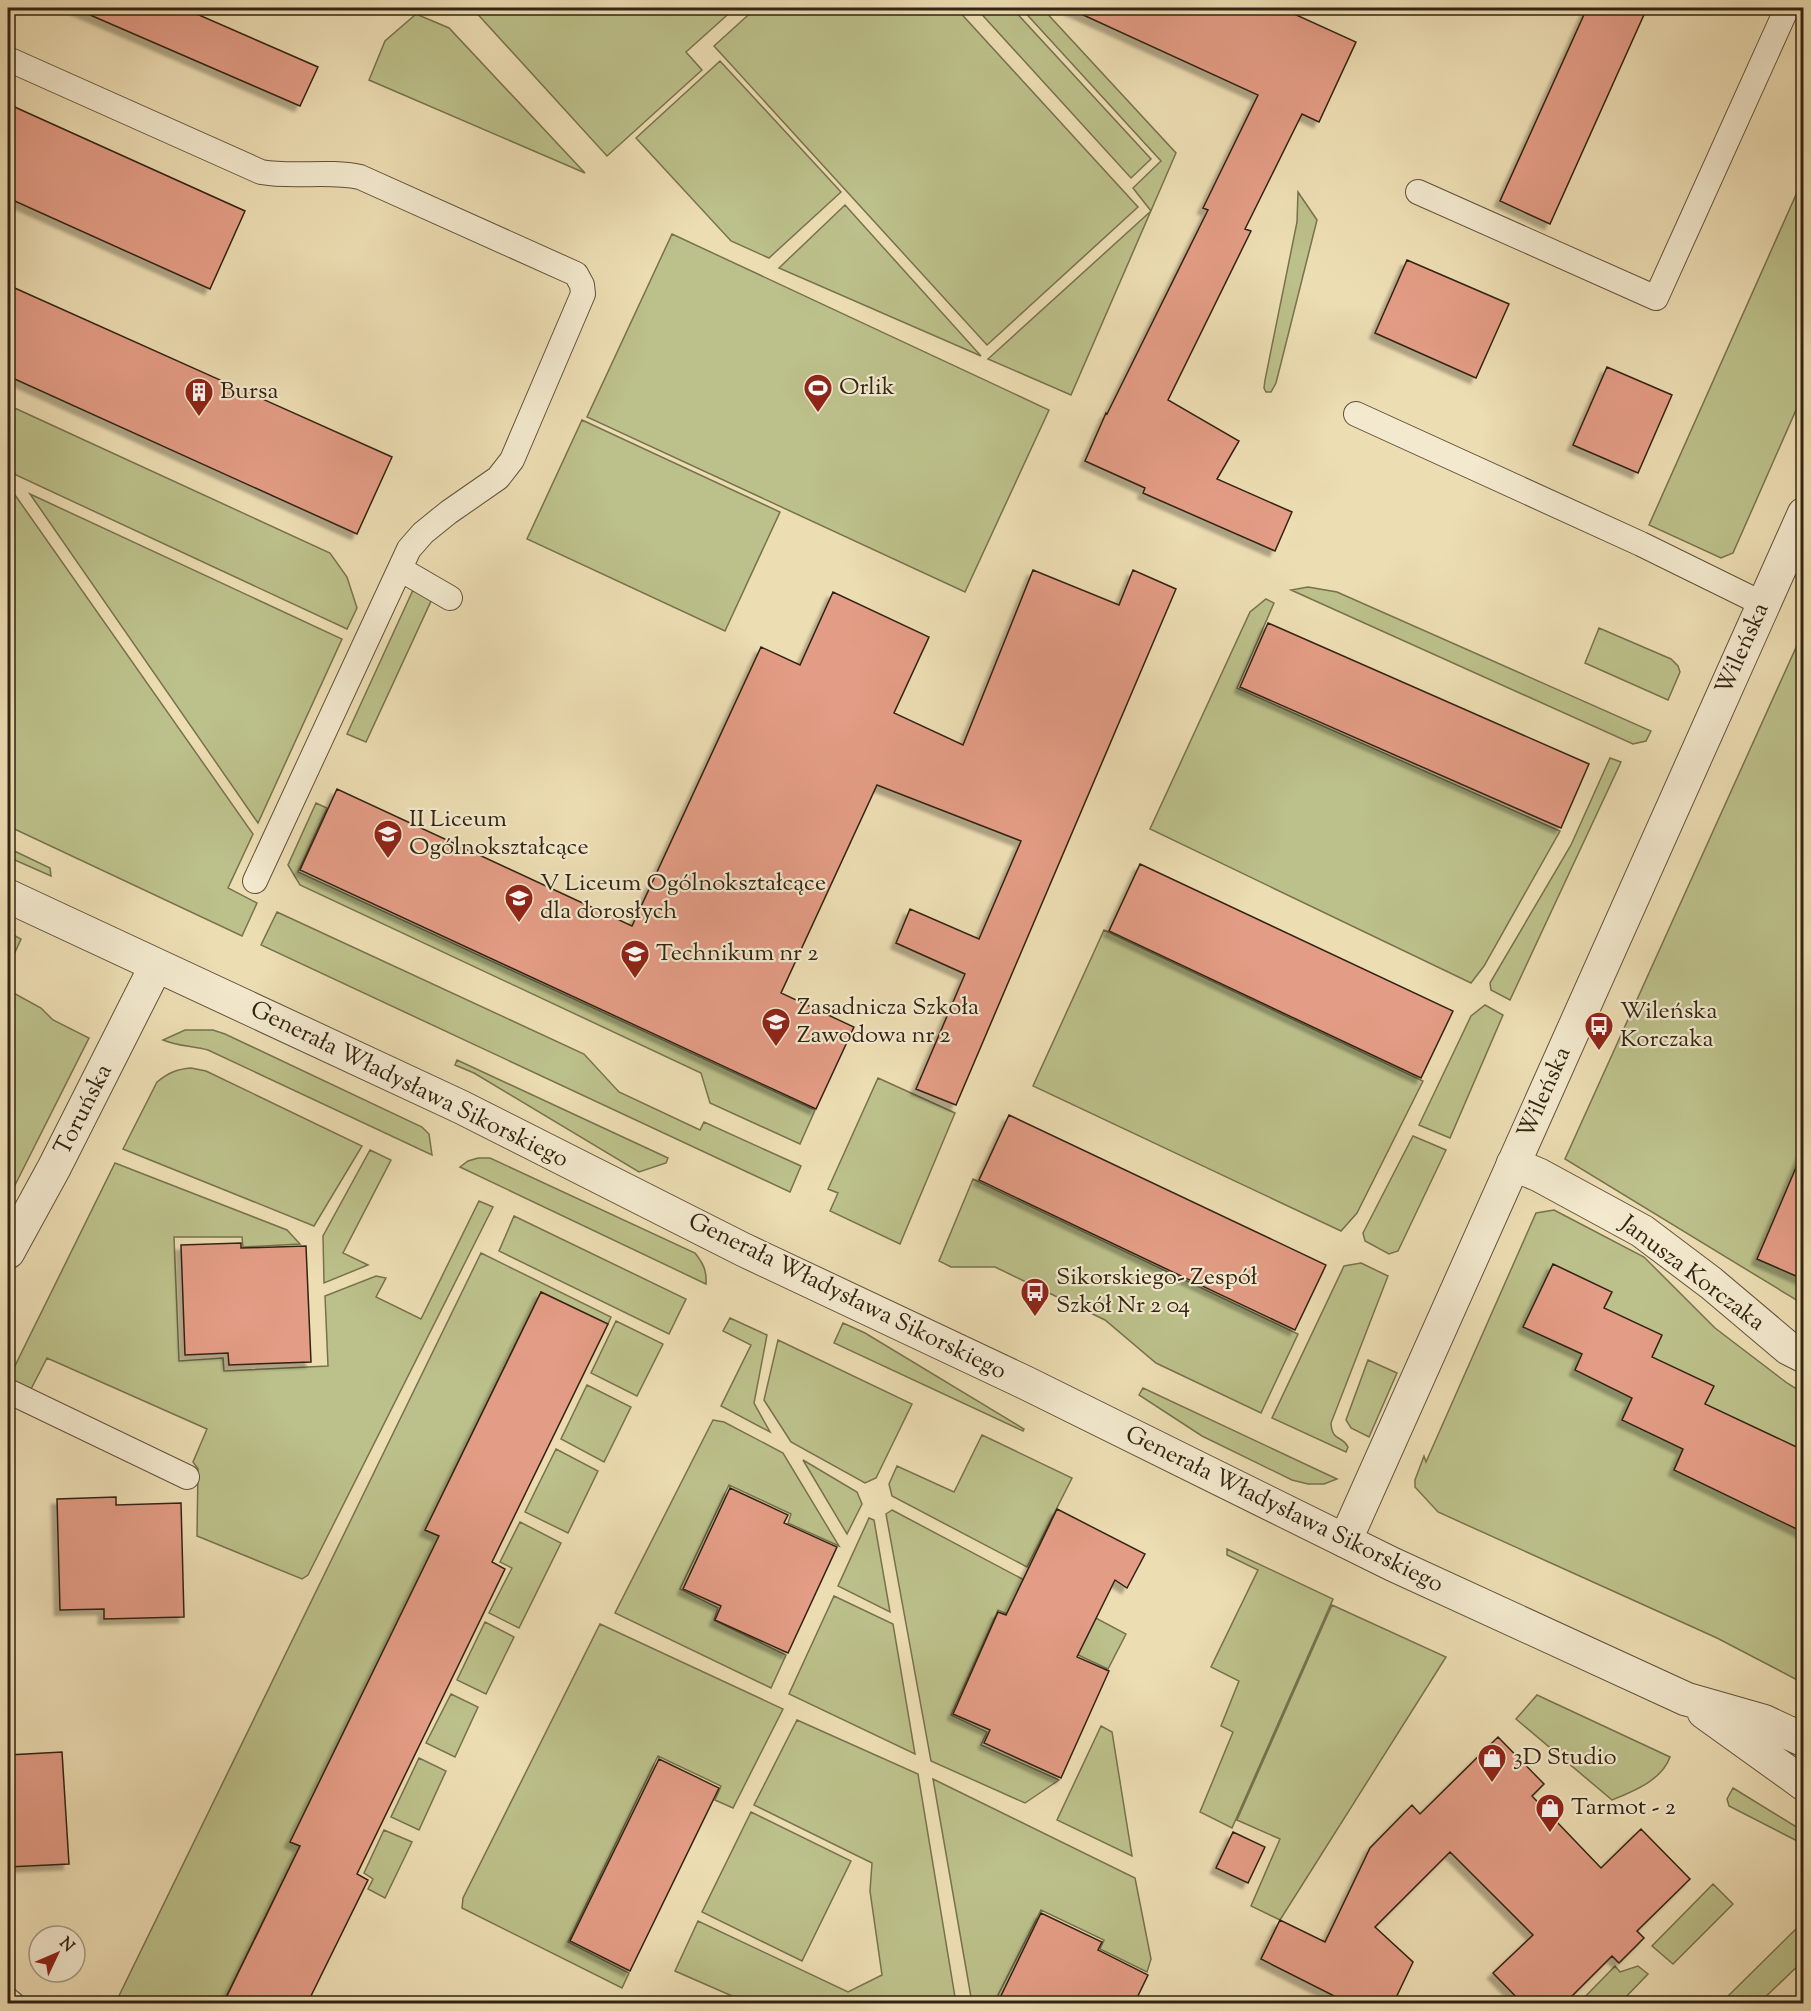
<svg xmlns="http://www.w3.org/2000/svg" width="1811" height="2011" viewBox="0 0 1811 2011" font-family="'Sorts Mill Goudy',serif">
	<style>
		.green { fill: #bcc08a; stroke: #77724e; stroke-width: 1.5 }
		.building { fill: #e39c85; stroke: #322412; stroke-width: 1.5; filter: url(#shadow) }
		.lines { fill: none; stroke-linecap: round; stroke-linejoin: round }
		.service-casing { stroke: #61523a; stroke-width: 26 }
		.minor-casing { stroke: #61523a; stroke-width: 35 }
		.tertiary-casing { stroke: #61523a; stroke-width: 35 }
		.service { stroke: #f3e9ce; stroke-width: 24 }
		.minor { stroke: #f3e9ce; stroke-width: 33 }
		.tertiary { stroke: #f3e9ce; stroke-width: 33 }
		.labels { text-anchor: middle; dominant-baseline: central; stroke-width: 4.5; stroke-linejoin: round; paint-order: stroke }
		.poi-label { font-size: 24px; fill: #322412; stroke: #f3e9ce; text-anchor: start }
		.street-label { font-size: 24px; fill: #322412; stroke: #f3e9ce }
	</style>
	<defs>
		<filter id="shadow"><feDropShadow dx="-5.5" dy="5.5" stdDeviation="1.5" flood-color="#0004"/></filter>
	</defs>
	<rect width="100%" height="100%" fill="#edddb3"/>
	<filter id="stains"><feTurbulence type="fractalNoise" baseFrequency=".00333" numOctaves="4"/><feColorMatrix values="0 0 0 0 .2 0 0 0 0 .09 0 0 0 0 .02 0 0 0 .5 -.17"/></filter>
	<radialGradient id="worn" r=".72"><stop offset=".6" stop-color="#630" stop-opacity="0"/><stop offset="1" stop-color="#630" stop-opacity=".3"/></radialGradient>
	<path class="green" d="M 472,8 L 735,8 L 686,52 L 702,70 L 607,156 Z
		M 756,8 L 956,8 L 1138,207 L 987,345 L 714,46 Z
		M 976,8 L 1012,8 L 1151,159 L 1131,178 Z
		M 1021,8 L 1042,8 L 1176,153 L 1071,395 L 988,359 L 1151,211 L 1133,188 L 1161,161 Z
		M 416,14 L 449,28 L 585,173 L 369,80 L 385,41 Z
		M 720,61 L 841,192 L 769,258 L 731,241 L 636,138 Z
		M 1803,179 L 1803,394 L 1733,553 L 1721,558 L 1649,525 Z
		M 1298,192 L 1317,220 L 1276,383 L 1271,392 L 1266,392 L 1264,388 L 1265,380 L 1297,222 Z
		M 845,205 L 981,356 L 779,268 Z
		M 672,234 L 1049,410 L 965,592 L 587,417 Z
		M 8,405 L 330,553 L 347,577 L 357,608 L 347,629 L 16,475 L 8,462 Z
		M 582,420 L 780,512 L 725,631 L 527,539 Z
		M 8,485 L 253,834 L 228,888 L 257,903 L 242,936 L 8,826 Z
		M 30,494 L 342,639 L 258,823 Z
		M 1308,587 L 1337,592 L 1651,731 L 1646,741 L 1633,744 L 1291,590 Z
		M 413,590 L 432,599 L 366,742 L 347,734 Z
		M 1266,599 L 1274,603 L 1237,688 L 1560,831 L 1484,966 L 1471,983 L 1150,829 L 1250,612 Z
		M 1599,628 L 1671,659 L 1678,666 L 1680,672 L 1668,700 L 1585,663 Z
		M 1803,632 L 1803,1304 L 1565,1159 Z
		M 1610,758 L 1621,762 L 1510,1000 L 1491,990 L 1490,983 L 1571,845 Z
		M 316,803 L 327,808 L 298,872 L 815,1110 L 800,1144 L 710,1103 L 701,1073 L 300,885 L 288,865 Z
		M 8,848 L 50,868 L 51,876 L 8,857 Z
		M 277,912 L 584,1054 L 619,1092 L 700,1130 L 704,1122 L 801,1166 L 790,1192 L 261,945 Z
		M 1104,930 L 1423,1081 L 1357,1213 L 1341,1231 L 1033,1086 Z
		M 8,932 L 21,939 L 11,961 L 8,963 Z
		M 8,990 L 41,1008 L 53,1020 L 89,1038 L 8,1199 Z
		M 1485,1005 L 1503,1015 L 1450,1138 L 1419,1125 L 1471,1016 Z
		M 185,1030 L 213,1030 L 225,1034 L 422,1127 L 429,1134 L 432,1155 L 208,1050 C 192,1046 177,1046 163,1040 Z
		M 457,1060 L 668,1158 L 666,1163 L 639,1172 L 474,1073 L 455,1065 Z
		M 191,1068 L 206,1071 L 362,1146 L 314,1226 L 123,1149 L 157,1082 C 168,1073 177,1069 191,1068 Z
		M 878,1078 L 955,1113 L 900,1244 L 830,1211 L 838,1193 L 828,1189 Z
		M 1413,1136 L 1446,1150 L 1398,1251 L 1389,1254 L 1365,1241 L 1363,1233 Z
		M 370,1150 L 391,1160 L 343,1253 L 368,1265 L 324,1283 L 323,1236 Z
		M 478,1158 L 490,1158 L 695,1253 C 703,1263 707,1271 706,1284 L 460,1167 L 468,1161 Z
		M 115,1163 L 287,1230 L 300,1244 L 243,1247 L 242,1237 L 174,1237 L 179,1361 L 223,1358 L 224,1371 L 328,1366 L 325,1296 L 376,1276 L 386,1278 L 376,1297 L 421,1319 L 479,1201 L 493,1207 L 308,1575 L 302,1579 L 197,1536 L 198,1469 L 193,1462 L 207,1429 L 47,1358 L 30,1391 L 8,1380 Z
		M 973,1179 L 1298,1334 L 1261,1413 L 1156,1363 L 1105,1320 L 995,1267 L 951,1267 L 939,1261 Z
		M 1554,1210 L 1644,1257 L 1715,1328 L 1787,1383 L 1803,1393 L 1803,1683 L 1717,1638 L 1438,1512 L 1415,1487 L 1415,1480 L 1424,1456 L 1426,1462 L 1536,1213 Z
		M 514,1216 L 686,1299 L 669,1334 L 499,1251 Z
		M 481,1253 L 611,1317 L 608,1324 L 541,1292 L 426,1529 L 439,1536 L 291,1842 L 300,1846 L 223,2003 L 115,2004 Z
		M 1361,1263 L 1388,1276 L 1331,1423 C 1332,1442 1342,1435 1348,1447 L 1346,1452 L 1272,1418 L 1344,1266 Z
		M 730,1318 L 767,1335 L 754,1403 L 770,1432 L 721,1406 L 751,1345 L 723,1331 Z
		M 616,1321 L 663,1344 L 637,1396 L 591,1373 Z
		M 843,1323 L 865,1333 L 1024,1429 L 1023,1431 L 834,1343 Z
		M 778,1340 L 912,1404 L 876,1478 L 865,1483 L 791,1442 L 764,1400 Z
		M 1368,1360 L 1397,1373 L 1369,1437 L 1351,1428 L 1346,1420 Z
		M 587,1385 L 631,1407 L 604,1462 L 561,1439 Z
		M 1143,1388 L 1337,1479 L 1324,1484 L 1308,1484 L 1292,1480 L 1202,1436 L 1139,1395 Z
		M 713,1420 L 724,1422 L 783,1453 L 839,1546 L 788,1523 L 791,1514 L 729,1485 L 680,1589 L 718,1608 L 714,1620 L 786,1655 L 771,1688 L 615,1613 Z
		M 982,1435 L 1072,1478 L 1027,1567 L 892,1496 L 889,1484 L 897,1466 L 954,1492 Z
		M 556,1449 L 598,1471 L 568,1533 L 525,1512 Z
		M 803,1460 L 857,1492 L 862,1504 L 847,1534 Z
		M 892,1510 L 1126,1634 L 1108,1669 L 1059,1646 L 1062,1638 L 998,1610 L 951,1715 L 987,1732 L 981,1745 L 1059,1780 L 1025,1803 L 931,1761 L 886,1514 Z
		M 869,1518 L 874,1520 L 890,1612 L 838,1586 Z
		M 520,1522 L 561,1543 L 519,1628 L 489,1613 L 512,1568 L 500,1562 Z
		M 1227,1549 L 1333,1599 L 1232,1828 L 1200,1812 L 1233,1732 L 1221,1726 L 1239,1681 L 1211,1667 L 1258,1570 L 1227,1555 Z
		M 834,1596 L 893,1624 L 915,1754 L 789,1694 Z
		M 1332,1605 L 1446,1657 L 1280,1920 L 1251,1906 L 1280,1839 L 1237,1820 Z
		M 485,1622 L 514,1637 L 486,1694 L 457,1680 Z
		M 600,1624 L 783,1709 L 733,1808 L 715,1800 L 721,1786 L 658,1756 L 568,1942 L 629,1973 L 622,1988 L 462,1908 L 463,1898 Z
		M 451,1694 L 478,1707 L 455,1757 L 426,1743 Z
		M 1537,1695 L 1670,1757 C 1662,1780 1634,1791 1612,1800 L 1516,1719 Z
		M 797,1720 L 918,1774 L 956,2003 L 748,2003 L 675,1971 L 698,1921 L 848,1992 L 882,1975 L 870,1891 L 872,1863 L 754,1805 Z
		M 1101,1726 L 1112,1732 L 1132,1856 L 1057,1820 Z
		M 419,1758 L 446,1771 L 419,1830 L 391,1817 Z
		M 933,1779 L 1135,1878 L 1151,1959 L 1147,1972 L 1100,1949 L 1104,1940 L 1041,1910 L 994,2003 L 972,2003 Z
		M 1733,1788 L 1803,1831 L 1803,1844 L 1729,1806 L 1727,1799 Z
		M 751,1812 L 851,1861 L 802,1961 L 702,1912 Z
		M 384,1830 L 412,1842 L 385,1898 L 368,1889 L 373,1879 L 364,1873 Z
		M 1713,1884 L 1733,1904 L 1673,1964 L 1652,1946 Z
		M 1803,1922 L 1803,1961 L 1759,2003 L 1721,2003 Z
		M 1615,1966 L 1620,1972 L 1638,1966 L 1648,1974 L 1620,2003 L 1579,2003 Z"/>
	<path class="building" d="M 74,8 L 183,8 L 318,67 L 300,106 Z
		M 1068,8 L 1281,8 L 1356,42 L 1319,122 L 1302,114 L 1245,229 L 1251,231 L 1168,400 L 1239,441 L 1217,479 L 1292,512 L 1275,551 L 1143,493 L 1145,488 L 1085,461 L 1106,413 L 1107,414 L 1208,210 L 1203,208 L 1258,95 Z
		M 1587,8 L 1647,8 L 1550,224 L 1500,201 Z
		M 8,104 L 245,211 L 210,289 L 8,198 Z
		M 1407,260 L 1509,304 L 1476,378 L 1375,333 Z
		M 8,285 L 392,457 L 357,534 L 8,376 Z
		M 1607,367 L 1672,395 L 1638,473 L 1573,445 Z
		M 1033,570 L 1119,605 L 1133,570 L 1176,589 L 956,1105 L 916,1089 L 965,974 L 896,943 L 910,909 L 979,939 L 1021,841 L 877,785 L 781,993 L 854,1027 L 816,1109 L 300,870 L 337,789 L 632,926 L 761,647 L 800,665 L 833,592 L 929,637 L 894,713 L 963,745 Z
		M 1268,623 L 1589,764 L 1561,828 L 1240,687 Z
		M 1140,864 L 1453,1011 L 1421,1078 L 1109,931 Z
		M 1009,1115 L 1326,1265 L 1295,1330 L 979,1180 Z
		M 1803,1151 L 1803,1279 L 1757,1259 Z
		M 241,1243 L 241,1248 L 306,1246 L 311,1362 L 229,1365 L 228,1353 L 185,1355 L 181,1245 Z
		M 1553,1264 L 1612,1292 L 1604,1308 L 1662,1335 L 1652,1357 L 1714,1386 L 1705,1404 L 1803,1450 L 1803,1532 L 1674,1470 L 1683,1449 L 1622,1420 L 1632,1398 L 1575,1370 L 1582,1354 L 1523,1327 Z
		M 541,1292 L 608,1324 L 492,1562 L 505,1569 L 357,1874 L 368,1880 L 307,2004 L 223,2004 L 300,1846 L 290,1842 L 439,1536 L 425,1530 Z
		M 730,1488 L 788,1515 L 784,1523 L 837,1547 L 788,1653 L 715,1620 L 721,1606 L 683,1589 Z
		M 116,1497 L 116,1505 L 181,1503 L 184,1617 L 104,1619 L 104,1609 L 60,1610 L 57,1499 Z
		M 1057,1509 L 1145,1554 L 1127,1588 L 1115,1580 L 1077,1657 L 1109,1671 L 1061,1778 L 984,1743 L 990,1730 L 953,1714 L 998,1612 L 1006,1615 Z
		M 1498,1737 L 1544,1784 L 1532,1796 L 1601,1868 L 1641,1829 L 1690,1879 L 1637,1931 L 1644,1938 L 1619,1963 L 1612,1956 L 1564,2004 L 1523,2004 L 1493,1973 L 1533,1935 L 1450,1852 L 1375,1927 L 1413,1962 L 1393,2004 L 1350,2004 L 1261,1959 L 1280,1920 L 1325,1942 L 1370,1848 L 1412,1805 L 1420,1814 Z
		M 62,1752 L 69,1864 L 8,1867 L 8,1755 Z
		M 659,1759 L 719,1788 L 630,1971 L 570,1941 Z
		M 1233,1832 L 1265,1847 L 1248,1883 L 1216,1868 Z
		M 1041,1913 L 1102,1942 L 1098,1950 L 1148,1975 L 1134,2004 L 997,2004 Z"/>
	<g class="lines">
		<g class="service-casing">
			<path id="service" d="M 8,59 L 261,172 C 294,178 327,170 360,177 L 576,274 L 582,285 L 583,294 L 512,460 L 498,478 L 449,512 L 423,533 L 409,549 L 255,881
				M 1418,192 L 1656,298 L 1787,8
				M 1356,414 L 1641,544 L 1763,604
				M 400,569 L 450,598
				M 8,1391 L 187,1477
				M 8,2000 L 13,2004"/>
		</g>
		<g class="minor-casing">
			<path id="minor" d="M 1513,1164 L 1539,1175 L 1642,1231 L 1711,1283 L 1788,1348 L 1804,1356
				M 8,1252 L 54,1168 L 156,966"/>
		</g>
		<g class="tertiary-casing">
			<path id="tertiary" d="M 8,896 L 461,1107 L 744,1250 L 1024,1382 L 1392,1564 L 1686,1699 L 1763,1721 L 1804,1740
				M 1345,1541 L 1804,514
				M 1704,1712 L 1804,1784"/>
		</g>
		<use href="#service" class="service"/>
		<use href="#minor" class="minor"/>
		<use href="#tertiary" class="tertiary"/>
	</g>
	<defs>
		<g id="stadium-pin" transform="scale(1.5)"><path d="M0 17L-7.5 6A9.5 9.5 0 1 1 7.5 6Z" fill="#8f2418" stroke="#f3e9ce"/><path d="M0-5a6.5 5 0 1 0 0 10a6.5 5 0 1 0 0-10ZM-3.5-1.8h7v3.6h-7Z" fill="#fff"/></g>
		<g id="building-pin" transform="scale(1.5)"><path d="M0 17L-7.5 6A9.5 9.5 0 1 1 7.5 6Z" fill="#8f2418" stroke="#f3e9ce"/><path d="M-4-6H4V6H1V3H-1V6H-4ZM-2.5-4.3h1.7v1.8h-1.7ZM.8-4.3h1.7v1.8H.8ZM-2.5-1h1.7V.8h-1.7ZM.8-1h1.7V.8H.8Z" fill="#fff"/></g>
		<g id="school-pin" transform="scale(1.5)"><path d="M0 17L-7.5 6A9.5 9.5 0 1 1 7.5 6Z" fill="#8f2418" stroke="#f3e9ce"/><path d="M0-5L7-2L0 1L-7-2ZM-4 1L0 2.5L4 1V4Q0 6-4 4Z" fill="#fff"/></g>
		<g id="bus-pin" transform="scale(1.5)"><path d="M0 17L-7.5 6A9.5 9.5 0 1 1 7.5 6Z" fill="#8f2418" stroke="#f3e9ce"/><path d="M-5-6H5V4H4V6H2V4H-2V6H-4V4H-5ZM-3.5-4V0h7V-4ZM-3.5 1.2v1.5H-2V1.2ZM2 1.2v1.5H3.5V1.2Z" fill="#fff"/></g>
		<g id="shop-pin" transform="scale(1.5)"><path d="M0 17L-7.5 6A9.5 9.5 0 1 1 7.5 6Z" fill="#8f2418" stroke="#f3e9ce"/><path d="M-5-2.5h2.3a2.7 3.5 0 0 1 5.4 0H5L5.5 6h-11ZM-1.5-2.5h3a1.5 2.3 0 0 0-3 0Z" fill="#fff"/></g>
	</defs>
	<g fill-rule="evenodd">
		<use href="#stadium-pin" x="818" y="388"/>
		<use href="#building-pin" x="199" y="392"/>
		<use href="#school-pin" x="388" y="834"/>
		<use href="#school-pin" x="519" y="898"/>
		<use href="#school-pin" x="635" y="954"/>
		<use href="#school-pin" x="776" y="1022"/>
		<use href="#bus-pin" x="1599" y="1026"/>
		<use href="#bus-pin" x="1035" y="1292"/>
		<use href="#shop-pin" x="1492" y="1758"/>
		<use href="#shop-pin" x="1550" y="1808"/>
	</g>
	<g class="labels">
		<g class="poi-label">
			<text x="839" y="388">Orlik</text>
			<text x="220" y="392">Bursa</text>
			<text x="409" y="820">II Liceum<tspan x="409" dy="28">Ogólnokształcące</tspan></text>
			<text x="540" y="884">V Liceum Ogólnokształcące<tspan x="540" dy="28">dla dorosłych</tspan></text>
			<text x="656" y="954">Technikum nr 2</text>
			<text x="797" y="1008">Zasadnicza Szkoła<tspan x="797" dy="28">Zawodowa nr 2</tspan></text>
			<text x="1620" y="1012">Wileńska<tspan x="1620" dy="28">Korczaka</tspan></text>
			<text x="1056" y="1278">Sikorskiego- Zespół<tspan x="1056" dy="28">Szkół Nr 2 04</tspan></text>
			<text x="1513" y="1758">3D Studio</text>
			<text x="1571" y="1808">Tarmot - 2</text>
		</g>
		<g class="street-label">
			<text transform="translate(1743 649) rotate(-66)">Wileńska</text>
			<text transform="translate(409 1085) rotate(26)">Generała Władysława Sikorskiego</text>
			<text transform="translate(1545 1093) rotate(-66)">Wileńska</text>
			<text transform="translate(84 1110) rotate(-63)">Toruńska</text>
			<text transform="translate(1692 1274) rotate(37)">Janusza Korczaka</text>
			<text transform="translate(847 1297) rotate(26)">Generała Władysława Sikorskiego</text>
			<text transform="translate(1284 1510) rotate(26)">Generała Władysława Sikorskiego</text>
		</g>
	</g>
	<rect width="1811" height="2011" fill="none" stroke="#edddb3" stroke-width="30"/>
	<rect x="9" y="9" width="1793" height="1993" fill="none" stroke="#322412" stroke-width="3"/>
	<rect x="15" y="15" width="1781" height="1981" fill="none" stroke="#322412" stroke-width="1.5"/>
	<g transform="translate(57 1954) rotate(46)"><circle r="28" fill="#f3e9ce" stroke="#a69a83" stroke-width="1.5"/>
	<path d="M0-4.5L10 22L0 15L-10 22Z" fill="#8f2418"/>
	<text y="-9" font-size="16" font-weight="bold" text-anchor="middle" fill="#322412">N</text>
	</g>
	<rect width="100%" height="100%" filter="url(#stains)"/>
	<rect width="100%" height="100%" fill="url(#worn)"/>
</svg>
